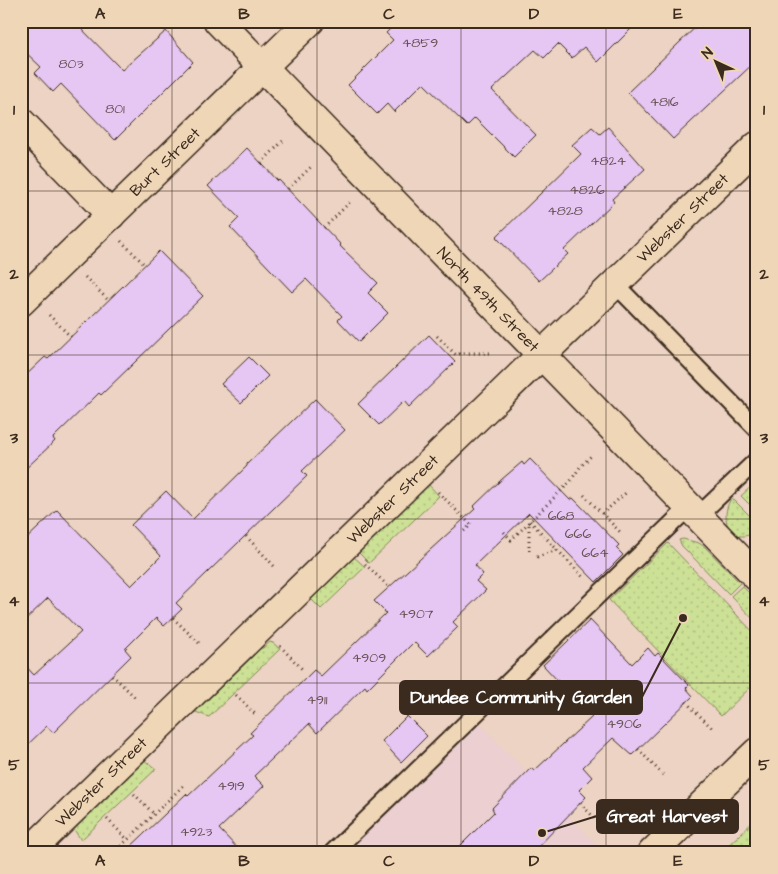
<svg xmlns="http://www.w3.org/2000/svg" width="778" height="874" viewBox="0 0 778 874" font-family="'Architects Daughter',sans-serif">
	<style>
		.built { fill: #ebcfd1 }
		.green { fill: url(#green-dots); stroke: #84865a }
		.building { fill: #e6c6f3; stroke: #3b2a1e }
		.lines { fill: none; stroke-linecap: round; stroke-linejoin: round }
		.service-casing { stroke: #3b2a1e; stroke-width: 20 }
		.minor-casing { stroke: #3b2a1e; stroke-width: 31 }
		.secondary-casing { stroke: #3b2a1e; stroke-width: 31 }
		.path { stroke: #3b2a1e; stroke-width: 3; stroke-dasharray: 1 4; stroke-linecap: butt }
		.service { stroke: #efd6b7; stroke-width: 16 }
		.minor { stroke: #efd6b7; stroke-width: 28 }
		.secondary { stroke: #efd6b7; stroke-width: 28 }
		.grid { fill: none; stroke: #3b2a1e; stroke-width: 1; stroke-opacity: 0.55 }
		.labels { text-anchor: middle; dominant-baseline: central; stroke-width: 4; stroke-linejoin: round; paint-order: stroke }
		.number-label { font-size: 14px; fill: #665153 }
		.street-label { font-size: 16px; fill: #3b2a1e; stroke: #efd6b7 }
		.leader { fill: none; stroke: #3b2a1e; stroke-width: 2 }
		.callout-dot { fill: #3b2a1e; stroke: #efd6b7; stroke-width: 2 }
		.callout { fill: #3b2a1e; stroke: #3b2a1e; stroke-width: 2 }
		.callout-label { font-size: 18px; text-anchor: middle; font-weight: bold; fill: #fff }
		.neatline { fill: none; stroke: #3b2a1e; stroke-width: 2 }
		.grid-label { font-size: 16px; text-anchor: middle; font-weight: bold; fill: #3b2a1e }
	</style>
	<defs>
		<pattern id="green-dots" width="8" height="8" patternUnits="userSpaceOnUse" patternTransform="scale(1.25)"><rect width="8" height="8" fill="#cce196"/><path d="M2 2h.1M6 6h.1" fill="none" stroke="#b0c181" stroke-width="1.8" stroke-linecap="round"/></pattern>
	</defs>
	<rect width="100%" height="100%" fill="#edd3c3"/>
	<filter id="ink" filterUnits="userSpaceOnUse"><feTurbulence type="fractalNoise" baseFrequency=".02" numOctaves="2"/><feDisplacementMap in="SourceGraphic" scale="10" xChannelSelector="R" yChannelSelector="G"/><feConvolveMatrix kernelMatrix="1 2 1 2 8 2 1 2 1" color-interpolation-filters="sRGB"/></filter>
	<g filter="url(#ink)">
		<path class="built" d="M 477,721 L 597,845 L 589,853 L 341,853 Z"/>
		<path class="green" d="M 757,481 L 757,512 L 741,496 Z
			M 428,484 L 439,496 L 369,563 L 358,552 Z
			M 731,499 L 735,501 L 757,523 L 757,533 C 751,534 742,538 737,535 C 723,529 724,509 731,499 Z
			M 683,539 L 699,543 L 705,547 L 740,583 L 729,594 L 682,546 L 679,540 Z
			M 668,543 L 757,636 L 757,681 L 721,716 L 609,600 Z
			M 353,556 L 365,567 L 321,609 L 311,599 Z
			M 742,586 L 757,601 L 757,623 L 731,596 Z
			M 270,642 L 273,643 L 280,649 L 209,717 L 193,711 L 258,648 L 263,648 Z
			M 144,760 L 156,769 L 81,840 L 73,828 Z
			M 757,818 L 757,853 L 720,853 Z"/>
		<path class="building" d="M 21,21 L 74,21 L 122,70 L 166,31 L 193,62 L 115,140 L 61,84 L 53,92 L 35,73 L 41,67 L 21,48 Z
			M 398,21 L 639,21 L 598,62 L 584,47 L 572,58 L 558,44 L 544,58 L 535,50 L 492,90 L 536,135 L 514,157 L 475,118 L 467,126 L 423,83 L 394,112 L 387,104 L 377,114 L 348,85 L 393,40 L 386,33 Z
			M 702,21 L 757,21 L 757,60 L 673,139 L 628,92 Z
			M 592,127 L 600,134 L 608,127 L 645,169 L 612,199 L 614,202 L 564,250 L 568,254 L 539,281 L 496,237 L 581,154 L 572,145 Z
			M 247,148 L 278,181 L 279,180 L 341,245 L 340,246 L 378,283 L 368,293 L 388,313 L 359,342 L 338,320 L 342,316 L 306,279 L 292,292 L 230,227 L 239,218 L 208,186 Z
			M 159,251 L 203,296 L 101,395 L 99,393 L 53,438 L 55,441 L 21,473 L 21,380 L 45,357 L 48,359 Z
			M 429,335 L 455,362 L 409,407 L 404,401 L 379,425 L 358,404 Z
			M 249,357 L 268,376 L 241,403 L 221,384 Z
			M 315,399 L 345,430 L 302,471 L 307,476 L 176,603 L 182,609 L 164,626 L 156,618 L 125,649 L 131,656 L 53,733 L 47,726 L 21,751 L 21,661 L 34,675 L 81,632 L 48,598 L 21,624 L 21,544 L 57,510 L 131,586 L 161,556 L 131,525 L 166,491 L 193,519 L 247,466 L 247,464 Z
			M 530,459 L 570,500 L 573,498 L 619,545 L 616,548 L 623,555 L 596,582 L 529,513 L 475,565 L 483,574 L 476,581 L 486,590 L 453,622 L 458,627 L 428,656 L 414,642 L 367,689 L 365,686 L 317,733 L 309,724 L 254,776 L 264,786 L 219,829 L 242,853 L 124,853 L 186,794 L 188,796 L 253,735 L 250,733 L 314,670 L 321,676 L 386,613 L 374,601 L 475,509 L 473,507 L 501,480 L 522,462 L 524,465 Z
			M 590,620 L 632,664 L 648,648 L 655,656 L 658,653 L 689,685 L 686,688 L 693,696 L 632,755 L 613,738 L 583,767 L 592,777 L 579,790 L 586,797 L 532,853 L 453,853 L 494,812 L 492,808 L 531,768 L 534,771 L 592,717 L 543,665 Z
			M 407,716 L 427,736 L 401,762 L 382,741 Z"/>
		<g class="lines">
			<g class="service-casing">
				<path id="service" d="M 615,284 L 757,429
					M 698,516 L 757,460
					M 332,853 L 689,507"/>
			</g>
			<g class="minor-casing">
				<g id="minor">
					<path id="s1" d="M 218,21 L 757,577"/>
					<path d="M 21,122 L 111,215"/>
					<path id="s2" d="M 21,302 L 310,21"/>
					<path id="s3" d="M 28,853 L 757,146"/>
				</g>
			</g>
			<g class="secondary-casing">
				<path id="secondary" d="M 652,853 L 757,752"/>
			</g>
			<path class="path" d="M 261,163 L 285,139
				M 288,189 L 312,166
				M 324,228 L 352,200
				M 121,241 L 145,265
				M 85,277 L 108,300
				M 49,315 L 71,337
				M 437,336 L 456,355 L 462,353 L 492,353
				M 21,367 L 28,374
				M 438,492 L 471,525 L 464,531
				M 584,495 L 622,534
				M 602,514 L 628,491
				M 530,521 L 585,579
				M 504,532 L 511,540 L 570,482 L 580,467 L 592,455
				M 246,536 L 274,566
				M 529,551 L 529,522
				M 537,557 L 557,550
				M 365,564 L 389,587
				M 173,618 L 201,645
				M 280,646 L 303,670
				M 112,675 L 137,699
				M 236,695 L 257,716
				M 686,702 L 714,730
				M 638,749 L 665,777
				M 134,794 L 154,814
				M 580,803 L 608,832
				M 107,819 L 128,840
				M 114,853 L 184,785"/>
			<use href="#service" class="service"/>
			<use href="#minor" class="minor"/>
			<use href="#secondary" class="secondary"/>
		</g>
	</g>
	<path class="grid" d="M 172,21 L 172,853M 317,21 L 317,853M 461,21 L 461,853M 606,21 L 606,853M 21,191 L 757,191M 21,355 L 757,355M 21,519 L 757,519M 21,683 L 757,683"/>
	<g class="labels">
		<g class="number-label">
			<text x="420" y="43">4859</text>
			<text x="71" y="64">803</text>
			<text x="664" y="102">4816</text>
			<text x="115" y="109">801</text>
			<text x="608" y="161">4824</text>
			<text x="587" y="190">4826</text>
			<text x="565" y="211">4828</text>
			<text x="561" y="516">668</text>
			<text x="578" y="534">666</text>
			<text x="595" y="553">664</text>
			<text x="416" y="614">4907</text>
			<text x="369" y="658">4909</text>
			<text x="317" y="700">4911</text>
			<text x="624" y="724">4906</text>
			<text x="231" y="786">4919</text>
			<text x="196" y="832">4923</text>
		</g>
		<g class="street-label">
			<text stroke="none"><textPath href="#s2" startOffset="201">Burt Street</textPath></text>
			<text stroke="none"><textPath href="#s3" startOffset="912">Webster Street</textPath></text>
			<text stroke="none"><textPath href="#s1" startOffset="388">North 49th Street</textPath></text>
			<text stroke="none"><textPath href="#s3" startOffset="508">Webster Street</textPath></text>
			<text stroke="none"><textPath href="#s3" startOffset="102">Webster Street</textPath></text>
		</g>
	</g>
	<path class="leader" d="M683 618L642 697M542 833L597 816"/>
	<g class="callout-dot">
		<circle cx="683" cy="618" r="5"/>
		<circle cx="542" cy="833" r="5"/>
	</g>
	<g class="callout">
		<rect x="400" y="681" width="242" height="33" rx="5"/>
		<rect x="597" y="800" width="141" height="33" rx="5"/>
	</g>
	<g class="callout-label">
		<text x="521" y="703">Dundee Community Garden</text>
		<text x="667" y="822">Great Harvest</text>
	</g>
	<rect width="778" height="874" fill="none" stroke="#efd6b7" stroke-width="55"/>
	<g transform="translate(716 62) rotate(316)" stroke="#efd6b7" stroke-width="4" paint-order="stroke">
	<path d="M0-4L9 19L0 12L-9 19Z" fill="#3b2a1e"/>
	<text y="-8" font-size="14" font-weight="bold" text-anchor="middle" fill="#3b2a1e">N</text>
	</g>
	<rect x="28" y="28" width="722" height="818" class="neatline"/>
	<g class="grid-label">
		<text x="100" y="19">A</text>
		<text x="244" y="19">B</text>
		<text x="389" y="19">C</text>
		<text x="534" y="19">D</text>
		<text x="678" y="19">E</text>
		<text x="14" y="115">1</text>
		<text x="764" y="115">1</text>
		<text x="14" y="279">2</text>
		<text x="764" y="279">2</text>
		<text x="14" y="443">3</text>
		<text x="764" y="443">3</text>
		<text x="14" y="606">4</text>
		<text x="764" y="606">4</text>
		<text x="14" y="770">5</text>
		<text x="764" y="770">5</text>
		<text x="100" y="866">A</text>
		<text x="244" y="866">B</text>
		<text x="389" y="866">C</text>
		<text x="534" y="866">D</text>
		<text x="678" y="866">E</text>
	</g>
</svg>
